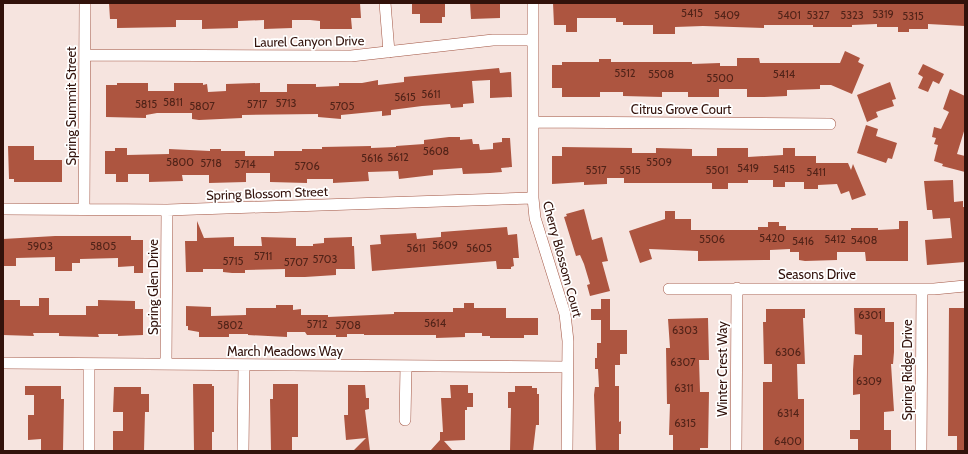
<svg xmlns="http://www.w3.org/2000/svg" width="968" height="454" viewBox="0 0 968 454" font-family="Cabin,sans-serif">
	<style>
		.building { fill: #ad5540 }
		.lines { fill: none; stroke-linecap: round; stroke-linejoin: round }
		.minor-casing { stroke: #a25543; stroke-width: 12 }
		.minor { stroke: #fff; stroke-width: 11 }
		.labels { text-anchor: middle; dominant-baseline: central; stroke-width: 3.5; stroke-linejoin: round; paint-order: stroke }
		.number-label { font-size: 11px; fill: #512318 }
		.street-label { font-size: 13px; fill: #32120b; stroke: #fff }
	</style>
	<rect width="100%" height="100%" fill="#f6e4df"/>
	<path class="building" d="M 109,3 L 360,3 L 361,18 L 351,18 L 352,29 L 320,29 L 320,21 L 310,20 L 292,20 L 292,28 L 264,29 L 264,20 L 238,21 L 238,28 L 202,29 L 202,20 L 176,20 L 176,27 L 117,28 L 117,19 L 110,19 Z
		M 412,3 L 445,3 L 445,17 L 442,17 L 442,23 L 420,23 L 420,14 L 412,14 Z
		M 470,3 L 500,3 L 500,18 L 471,19 Z
		M 553,3 L 965,3 L 965,26 L 928,24 L 928,29 L 909,29 L 909,32 L 898,32 L 898,27 L 877,27 L 877,24 L 852,25 L 852,27 L 813,27 L 813,25 L 764,25 L 764,28 L 703,26 L 675,27 L 675,34 L 653,34 L 653,25 L 623,25 L 623,22 L 616,22 L 616,18 L 577,18 L 577,32 L 566,32 L 566,25 L 554,25 Z
		M 845,51 L 860,58 L 858,62 L 864,65 L 852,94 L 831,85 L 820,85 L 820,89 L 787,90 L 787,96 L 764,97 L 747,97 L 747,89 L 719,89 L 719,97 L 688,97 L 688,92 L 662,92 L 662,97 L 623,96 L 623,92 L 600,92 L 600,97 L 562,97 L 562,88 L 552,88 L 552,65 L 562,65 L 562,62 L 599,62 L 599,59 L 611,59 L 611,62 L 692,62 L 692,64 L 720,63 L 720,66 L 737,66 L 737,58 L 759,58 L 760,63 L 840,63 Z
		M 923,64 L 944,74 L 939,84 L 933,81 L 928,92 L 918,88 L 923,77 L 918,74 Z
		M 499,68 L 500,73 L 511,72 L 512,97 L 490,98 L 490,80 L 472,81 L 474,103 L 463,104 L 463,107 L 451,108 L 450,104 L 422,106 L 391,110 L 391,115 L 382,116 L 382,111 L 341,115 L 341,119 L 318,117 L 318,114 L 242,115 L 242,118 L 199,120 L 192,119 L 192,113 L 157,113 L 146,115 L 146,118 L 106,117 L 106,85 L 117,85 L 117,83 L 148,83 L 148,91 L 174,91 L 174,83 L 203,83 L 203,85 L 207,84 L 208,92 L 226,91 L 226,84 L 260,83 L 260,92 L 287,92 L 287,84 L 316,84 L 316,87 L 339,86 L 339,83 L 362,83 L 378,80 L 378,85 L 404,82 L 404,77 Z
		M 890,82 L 896,99 L 892,100 L 894,106 L 876,112 L 878,117 L 867,122 L 857,95 Z
		M 950,89 L 965,96 L 965,128 L 957,154 L 965,156 L 965,172 L 942,166 L 943,164 L 934,161 L 938,145 L 934,144 L 936,138 L 932,137 L 934,127 L 941,129 L 949,112 L 943,109 Z
		M 866,125 L 878,129 L 876,136 L 897,143 L 892,159 L 888,158 L 886,163 L 857,153 Z
		M 449,137 L 460,137 L 460,140 L 472,139 L 473,144 L 479,144 L 480,150 L 493,149 L 493,143 L 502,142 L 502,138 L 510,138 L 512,167 L 501,168 L 502,172 L 490,173 L 463,174 L 462,168 L 433,170 L 433,175 L 399,179 L 398,171 L 368,172 L 369,181 L 333,183 L 333,179 L 307,179 L 307,183 L 270,182 L 270,173 L 246,173 L 246,182 L 209,183 L 209,175 L 182,175 L 183,181 L 149,182 L 149,174 L 128,174 L 128,182 L 116,182 L 116,174 L 105,174 L 105,151 L 115,151 L 115,148 L 127,148 L 127,155 L 169,154 L 169,149 L 210,151 L 210,149 L 221,149 L 221,151 L 245,151 L 245,156 L 274,156 L 274,151 L 302,151 L 302,149 L 322,149 L 322,147 L 371,146 L 371,148 L 396,147 L 396,146 L 424,144 L 424,140 Z
		M 8,146 L 34,146 L 34,160 L 62,160 L 62,182 L 14,182 L 14,179 L 9,179 Z
		M 562,147 L 632,148 L 632,153 L 656,153 L 656,148 L 692,149 L 692,156 L 717,156 L 717,148 L 748,148 L 748,157 L 783,155 L 783,148 L 795,148 L 795,156 L 816,156 L 816,163 L 848,163 L 851,170 L 853,164 L 866,195 L 852,200 L 849,191 L 841,194 L 837,184 L 818,185 L 818,189 L 804,189 L 804,182 L 785,182 L 785,187 L 773,187 L 773,180 L 748,180 L 748,183 L 728,183 L 728,189 L 712,189 L 712,183 L 624,183 L 624,178 L 607,178 L 607,184 L 584,185 L 584,182 L 552,184 L 552,156 L 562,156 Z
		M 953,180 L 954,202 L 963,201 L 963,207 L 965,207 L 965,262 L 927,265 L 925,240 L 952,238 L 950,218 L 933,219 L 932,210 L 927,210 L 924,181 Z
		M 584,209 L 592,240 L 602,237 L 608,261 L 602,262 L 610,291 L 590,296 L 587,285 L 590,284 L 584,264 L 580,255 L 576,256 L 564,217 L 567,216 L 566,214 Z
		M 665,211 L 675,211 L 675,219 L 691,219 L 691,230 L 758,230 L 758,227 L 768,227 L 768,222 L 779,222 L 779,226 L 786,226 L 786,230 L 851,230 L 851,228 L 878,228 L 878,230 L 899,229 L 899,221 L 908,221 L 908,261 L 866,261 L 865,252 L 837,252 L 837,260 L 805,261 L 799,260 L 799,252 L 790,252 L 790,249 L 770,250 L 770,260 L 698,261 L 698,251 L 649,249 L 652,259 L 640,263 L 629,231 L 665,219 Z
		M 197,221 L 204,238 L 234,237 L 234,246 L 262,246 L 261,237 L 296,238 L 296,246 L 313,246 L 313,244 L 324,243 L 324,238 L 352,237 L 352,246 L 354,246 L 355,269 L 336,269 L 336,275 L 305,277 L 285,277 L 285,269 L 245,270 L 245,273 L 232,273 L 223,272 L 223,269 L 203,269 L 203,272 L 186,272 L 185,241 L 197,241 Z
		M 507,227 L 508,235 L 517,234 L 519,258 L 513,258 L 514,266 L 511,267 L 511,269 L 497,269 L 496,261 L 372,271 L 370,245 L 381,244 L 380,235 L 416,233 L 417,239 L 441,237 L 441,232 Z
		M 55,236 L 131,236 L 131,240 L 143,240 L 143,273 L 134,273 L 134,266 L 118,267 L 118,258 L 80,259 L 80,263 L 72,263 L 72,271 L 55,271 L 55,257 L 16,258 L 16,266 L 3,266 L 3,239 Z
		M 39,298 L 49,298 L 49,315 L 86,315 L 86,306 L 98,306 L 98,300 L 135,301 L 135,309 L 143,309 L 143,335 L 118,336 L 118,334 L 98,334 L 99,337 L 59,336 L 59,333 L 33,333 L 34,336 L 3,335 L 3,300 L 20,300 L 20,306 L 39,306 Z
		M 601,299 L 610,299 L 610,330 L 627,330 L 627,354 L 620,354 L 620,365 L 615,365 L 615,386 L 619,386 L 619,422 L 621,421 L 621,434 L 619,434 L 619,451 L 596,451 L 594,395 L 595,387 L 599,387 L 598,369 L 595,369 L 595,358 L 597,358 L 597,343 L 601,343 L 601,320 L 591,320 L 591,309 L 601,309 Z
		M 464,303 L 474,303 L 474,308 L 506,308 L 506,318 L 538,318 L 538,335 L 524,335 L 524,338 L 490,338 L 490,336 L 482,336 L 482,333 L 465,333 L 465,337 L 436,338 L 436,335 L 364,335 L 364,334 L 347,334 L 347,337 L 336,337 L 336,335 L 307,335 L 305,332 L 287,332 L 287,337 L 248,335 L 248,334 L 229,334 L 229,337 L 199,337 L 199,332 L 188,330 L 188,326 L 186,326 L 186,306 L 211,307 L 211,316 L 246,315 L 246,308 L 276,308 L 276,305 L 293,305 L 293,310 L 301,309 L 301,315 L 328,315 L 328,317 L 394,314 L 394,312 L 453,312 L 453,308 L 464,308 Z
		M 854,308 L 885,308 L 885,322 L 894,322 L 894,352 L 893,364 L 891,364 L 894,411 L 884,412 L 884,430 L 891,430 L 891,451 L 858,451 L 858,439 L 850,439 L 850,430 L 860,430 L 860,394 L 853,395 L 853,370 L 854,355 L 862,355 L 862,335 L 855,334 Z
		M 949,308 L 965,308 L 965,451 L 957,451 L 957,436 L 948,436 Z
		M 766,309 L 805,309 L 805,318 L 803,318 L 805,364 L 797,364 L 798,399 L 804,399 L 804,451 L 763,451 L 763,382 L 772,382 L 772,364 L 764,364 L 763,322 L 766,322 Z
		M 708,318 L 709,360 L 699,360 L 700,392 L 709,392 L 708,448 L 700,448 L 700,451 L 673,451 L 673,435 L 669,435 L 670,404 L 667,404 L 666,348 L 670,348 L 668,319 Z
		M 193,384 L 212,384 L 212,386 L 214,386 L 214,432 L 212,432 L 212,451 L 194,451 Z
		M 273,384 L 298,384 L 298,437 L 292,437 L 292,451 L 271,451 L 270,399 L 273,399 Z
		M 348,385 L 365,385 L 366,398 L 369,398 L 369,409 L 365,410 L 370,451 L 353,451 L 366,438 L 346,440 L 344,415 L 348,415 Z
		M 450,385 L 468,385 L 468,393 L 473,393 L 473,407 L 467,407 L 467,410 L 465,410 L 465,440 L 444,441 L 453,451 L 430,451 L 440,440 L 440,432 L 443,432 L 441,398 L 451,398 Z
		M 25,386 L 61,386 L 61,399 L 64,399 L 63,451 L 41,451 L 41,439 L 28,440 L 28,415 L 34,415 L 34,395 L 25,395 Z
		M 515,386 L 532,386 L 532,388 L 537,388 L 537,394 L 539,394 L 539,425 L 536,425 L 533,451 L 510,451 L 511,408 L 508,408 L 508,392 L 515,392 Z
		M 114,387 L 141,387 L 141,394 L 149,394 L 149,412 L 145,412 L 144,451 L 113,451 L 113,431 L 123,431 L 123,412 L 113,412 Z"/>
	<g class="lines">
		<g class="minor-casing">
			<path id="minor" d="M 385,3 L 389,52
				M 533,3 L 533,198 L 535,218 L 565,314 L 568,341 L 567,451
				M 85,55 L 351,56 L 493,40 L 533,40
				M 533,122 L 830,124
				M 3,209 L 167,210 L 533,198
				M 84,209 L 85,3
				M 669,289 L 934,289 L 965,286
				M 3,363 L 567,367
				M 166,364 L 167,210
				M 405,420 L 406,366
				M 89,451 L 89,364
				M 243,451 L 244,365
				M 736,451 L 737,288
				M 921,451 L 922,289"/>
		</g>
		<use href="#minor" class="minor"/>
	</g>
	<g class="labels">
		<g class="number-label">
			<text x="692" y="13">5415</text>
			<text x="883" y="14">5319</text>
			<text x="727" y="15">5409</text>
			<text x="789" y="15">5401</text>
			<text x="818" y="15">5327</text>
			<text x="852" y="15">5323</text>
			<text x="913" y="16">5315</text>
			<text x="625" y="73">5512</text>
			<text x="661" y="74">5508</text>
			<text x="784" y="74">5414</text>
			<text x="720" y="78">5500</text>
			<text x="431" y="94">5611</text>
			<text x="405" y="97">5615</text>
			<text x="173" y="102">5811</text>
			<text x="286" y="103">5713</text>
			<text x="146" y="104">5815</text>
			<text x="257" y="104">5717</text>
			<text x="202" y="106">5807</text>
			<text x="342" y="106">5705</text>
			<text x="436" y="151">5608</text>
			<text x="398" y="157">5612</text>
			<text x="372" y="158">5616</text>
			<text x="180" y="162">5800</text>
			<text x="659" y="162">5509</text>
			<text x="211" y="163">5718</text>
			<text x="245" y="164">5714</text>
			<text x="307" y="166">5706</text>
			<text x="748" y="168">5419</text>
			<text x="784" y="169">5415</text>
			<text x="596" y="170">5517</text>
			<text x="630" y="170">5515</text>
			<text x="717" y="170">5501</text>
			<text x="816" y="172">5411</text>
			<text x="772" y="238">5420</text>
			<text x="712" y="239">5506</text>
			<text x="835" y="239">5412</text>
			<text x="864" y="240">5408</text>
			<text x="803" y="241">5416</text>
			<text x="445" y="245">5609</text>
			<text x="40" y="246">5903</text>
			<text x="103" y="246">5805</text>
			<text x="416" y="248">5611</text>
			<text x="479" y="248">5605</text>
			<text x="263" y="256">5711</text>
			<text x="325" y="259">5703</text>
			<text x="233" y="261">5715</text>
			<text x="296" y="262">5707</text>
			<text x="870" y="315">6301</text>
			<text x="435" y="323">5614</text>
			<text x="317" y="324">5712</text>
			<text x="230" y="325">5802</text>
			<text x="348" y="325">5708</text>
			<text x="685" y="330">6303</text>
			<text x="788" y="352">6306</text>
			<text x="683" y="362">6307</text>
			<text x="869" y="381">6309</text>
			<text x="684" y="388">6311</text>
			<text x="788" y="413">6314</text>
			<text x="685" y="423">6315</text>
			<text x="788" y="441">6400</text>
		</g>
		<g class="street-label">
			<text transform="translate(309 41) rotate(-1)">Laurel Canyon Drive</text>
			<text transform="translate(71 106) rotate(-90)">Spring Summit Street</text>
			<text x="681" y="109">Citrus Grove Court</text>
			<text transform="translate(267 193) rotate(-2)">Spring Blossom Street</text>
			<text transform="translate(563 259) rotate(75)">Cherry Blossom Court</text>
			<text x="817" y="274">Seasons Drive</text>
			<text transform="translate(153 287) rotate(-90)">Spring Glen Drive</text>
			<text x="285" y="351">March Meadows Way</text>
			<text transform="translate(722 369) rotate(-90)">Winter Crest Way</text>
			<text transform="translate(907 370) rotate(-90)">Spring Ridge Drive</text>
		</g>
	</g>
	<rect width="968" height="454" fill="none" stroke="#32120b" stroke-width="8"/>
</svg>
